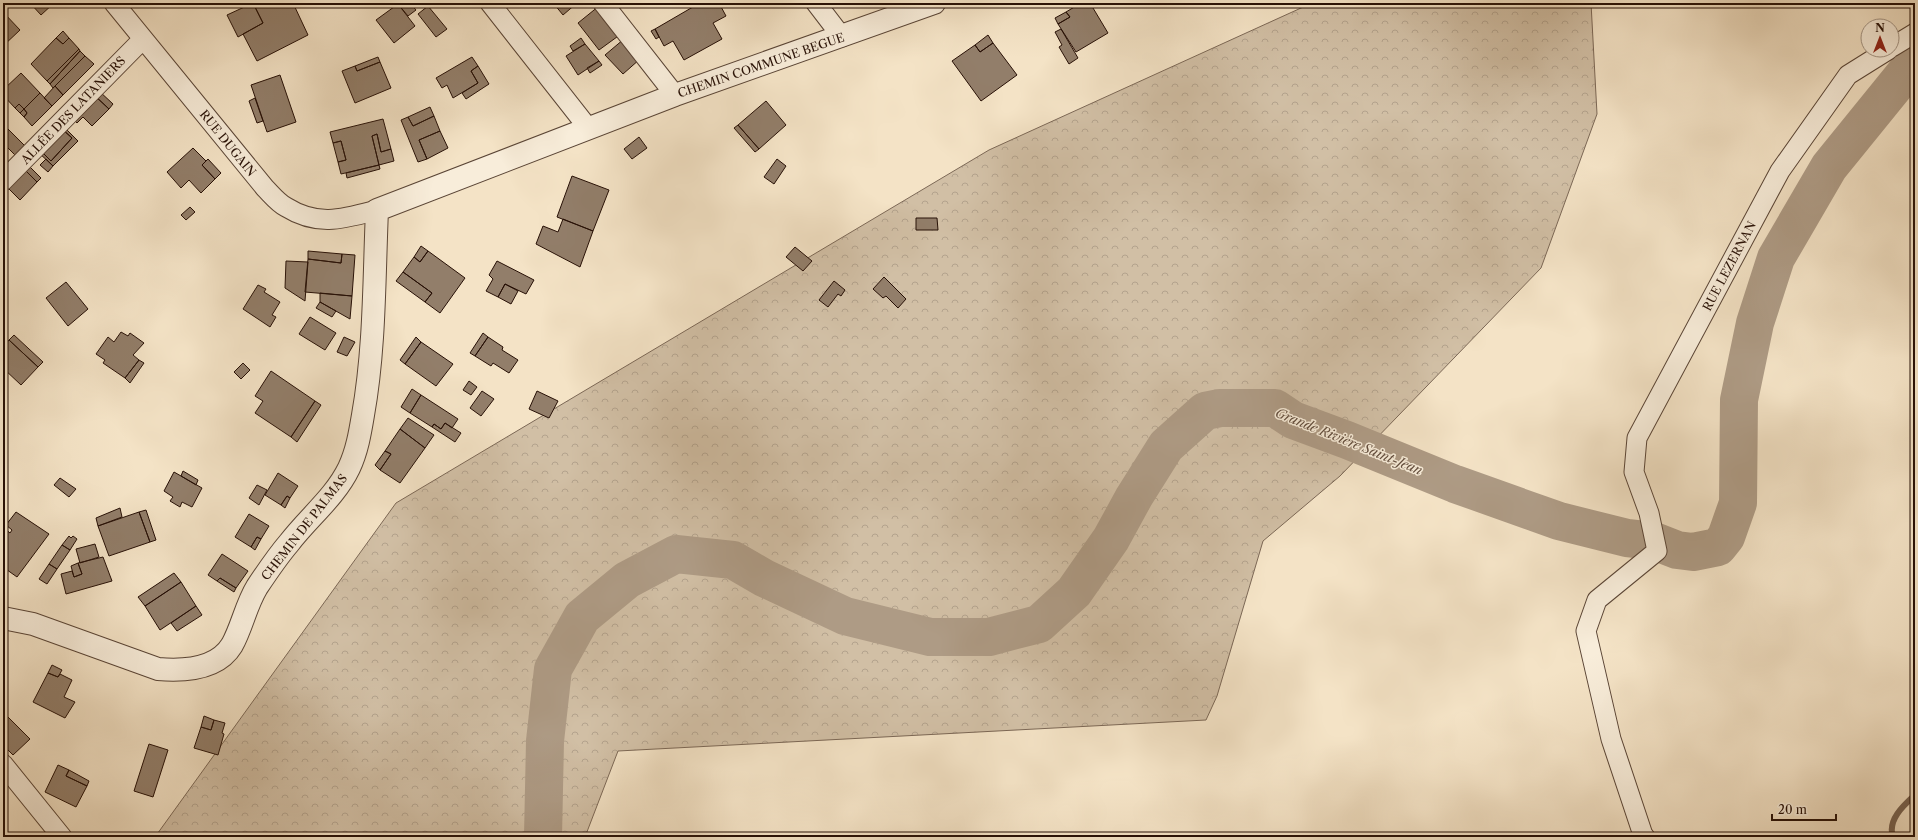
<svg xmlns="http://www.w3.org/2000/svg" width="1918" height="840" viewBox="0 0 1918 840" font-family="'Libre Caslon Text',serif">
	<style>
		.forest { fill: url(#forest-crowns); stroke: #7c6856 }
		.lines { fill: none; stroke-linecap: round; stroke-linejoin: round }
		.stream { stroke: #786352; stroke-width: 6 }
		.river { stroke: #ae9b85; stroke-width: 38 }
		.building { fill: #927e6a; stroke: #271006 }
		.minor-casing { stroke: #5a4536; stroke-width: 21 }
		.tertiary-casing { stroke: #5a4536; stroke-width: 24 }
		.minor { stroke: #f8edda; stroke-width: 19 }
		.tertiary { stroke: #f8edda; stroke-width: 22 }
		.labels { text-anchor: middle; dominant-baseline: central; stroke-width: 3; stroke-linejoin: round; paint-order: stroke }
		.street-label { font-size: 12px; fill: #271006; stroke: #f8edda }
		.water-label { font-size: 13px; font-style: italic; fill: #644f3f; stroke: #f8edda }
	</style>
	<defs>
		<pattern id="forest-crowns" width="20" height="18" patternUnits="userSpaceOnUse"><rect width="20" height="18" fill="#d1bfa5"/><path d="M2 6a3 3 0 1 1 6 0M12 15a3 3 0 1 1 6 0" fill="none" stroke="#b3a38d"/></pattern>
	</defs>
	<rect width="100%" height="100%" fill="#f4e3c6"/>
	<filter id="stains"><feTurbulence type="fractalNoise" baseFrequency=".005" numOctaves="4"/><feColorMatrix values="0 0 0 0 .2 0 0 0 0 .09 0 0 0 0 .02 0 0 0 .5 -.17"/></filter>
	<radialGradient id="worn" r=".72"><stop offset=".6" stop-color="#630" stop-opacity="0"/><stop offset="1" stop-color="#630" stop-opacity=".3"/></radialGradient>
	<path class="forest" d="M 1312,3 L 1591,3 L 1597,114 L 1541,268 L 1340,476 L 1263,541 L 1217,696 L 1206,720 L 618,751 L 585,837 L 155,837 L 396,503 L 989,150 Z"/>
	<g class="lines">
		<path class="stream" d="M 1893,837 C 1887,820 1904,805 1915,795"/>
		<path class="river" d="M 543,837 L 545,741 L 553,669 L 582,617 L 627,580 L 676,554 L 733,560 L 764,578 L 845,616 L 930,637 L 989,637 L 1039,624 L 1074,592 L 1111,539 L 1134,497 L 1166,446 L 1205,411 L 1220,408 L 1275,408 L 1293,420 L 1347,440 L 1455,484 L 1559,521 L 1627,538 L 1654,541 L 1677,550 L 1693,552 L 1718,547 L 1726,537 L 1738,503 L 1739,400 L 1755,323 L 1776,258 L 1829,167 L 1915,61"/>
	</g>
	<path class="building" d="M 30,3 L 54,3 L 41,15 Z
		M 253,3 L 263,23 L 238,37 L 227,15 Z
		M 253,3 L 293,3 L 308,35 L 257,61 L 243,34 L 263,23 Z
		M 410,3 L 416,10 L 408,16 L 398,4 Z
		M 556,3 L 577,3 L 563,15 L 554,4 Z
		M 708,3 L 719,3 L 726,16 L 713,23 L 722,39 L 684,60 L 673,41 L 664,46 L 655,29 L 698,4 L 700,7 Z
		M 1081,3 L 1090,3 L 1108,33 L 1076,52 L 1058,24 L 1070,17 L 1066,12 Z
		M 398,4 L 415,26 L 394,43 L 376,20 Z
		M 428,6 L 447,29 L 436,37 L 418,14 Z
		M 599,6 L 621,34 L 599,50 L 578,23 Z
		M 3,12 L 20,30 L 3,46 Z
		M 1066,12 L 1070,17 L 1058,24 L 1055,18 Z
		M 655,29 L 659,37 L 656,39 L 651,31 Z
		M 1061,29 L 1078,58 L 1069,64 L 1059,47 L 1062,45 L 1055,32 Z
		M 63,31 L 69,38 L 63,44 L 56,38 Z
		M 988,35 L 993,43 L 980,52 L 975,45 Z
		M 56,38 L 63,44 L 69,38 L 79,49 L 47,81 L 31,64 Z
		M 581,38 L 585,44 L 573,51 L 570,46 Z
		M 624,39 L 640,59 L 623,74 L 605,55 Z
		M 993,43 L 1017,75 L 981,101 L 952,61 L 975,45 L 980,52 Z
		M 585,44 L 599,61 L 578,75 L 566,56 Z
		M 79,49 L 80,51 L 50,84 L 47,81 Z
		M 80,51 L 85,56 L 53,88 L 50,84 Z
		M 85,56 L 94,64 L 63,95 L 55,86 Z
		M 378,57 L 380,62 L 357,71 L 355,66 Z
		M 472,57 L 478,66 L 471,71 L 478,83 L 453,98 L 447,85 L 442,88 L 436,78 Z
		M 599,61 L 602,65 L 590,73 L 587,68 Z
		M 380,62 L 391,88 L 355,103 L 342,71 L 355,66 L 357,71 Z
		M 478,66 L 489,84 L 466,99 L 462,93 L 478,83 L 471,71 Z
		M 21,73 L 40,93 L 24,109 L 19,104 L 15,108 L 3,95 L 3,90 Z
		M 280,75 L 296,122 L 267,132 L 251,85 Z
		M 55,86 L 63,95 L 52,106 L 44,98 Z
		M 98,90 L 113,104 L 109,109 L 93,94 Z
		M 40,93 L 52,106 L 32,126 L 24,117 L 27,113 L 24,109 Z
		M 93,94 L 109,109 L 92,126 L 83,117 L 77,123 L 71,117 Z
		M 255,98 L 263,121 L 257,123 L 249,101 Z
		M 766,101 L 786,125 L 759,149 L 738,125 Z
		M 19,104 L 24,109 L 20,113 L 15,108 Z
		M 430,107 L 434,116 L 413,126 L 408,117 Z
		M 24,109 L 27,113 L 24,117 L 20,113 Z
		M 434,116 L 440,131 L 419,140 L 427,159 L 418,162 L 401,120 L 408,117 L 413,126 Z
		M 383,119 L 391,149 L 381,152 L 377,134 L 372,136 L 379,165 L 341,174 L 338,162 L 346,160 L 341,141 L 333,143 L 330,132 Z
		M 3,124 L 26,147 L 16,156 L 4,144 L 3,145 Z
		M 738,125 L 759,149 L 755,152 L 734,128 Z
		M 63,126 L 78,141 L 53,166 L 38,152 L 40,150 L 51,161 L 72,138 L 61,128 Z
		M 61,128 L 72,138 L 51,161 L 40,150 Z
		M 440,131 L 448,148 L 427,159 L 419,140 Z
		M 377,134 L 381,152 L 391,149 L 394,161 L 379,165 L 372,136 Z
		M 639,137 L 647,148 L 632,159 L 624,149 Z
		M 341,141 L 346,160 L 338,162 L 333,143 Z
		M 193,148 L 206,161 L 202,165 L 215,179 L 201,193 L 189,180 L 181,188 L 167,172 Z
		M 46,159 L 53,166 L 48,172 L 40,165 Z
		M 208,159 L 221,173 L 215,179 L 202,165 Z
		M 777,159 L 786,166 L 774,184 L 764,177 Z
		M 27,164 L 41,178 L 37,182 L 23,168 Z
		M 379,165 L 380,169 L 347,178 L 346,173 Z
		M 23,168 L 37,182 L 20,200 L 6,186 Z
		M 572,176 L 609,190 L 593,231 L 557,217 Z
		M 190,207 L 195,212 L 186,220 L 181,215 Z
		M 916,218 L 937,218 L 938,230 L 916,230 Z
		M 563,219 L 593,231 L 580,267 L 536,244 L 543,226 L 558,232 Z
		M 421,246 L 428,251 L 420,262 L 414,257 Z
		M 795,247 L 812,261 L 803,271 L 786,257 Z
		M 308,251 L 342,254 L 341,263 L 308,259 Z
		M 428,251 L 465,278 L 440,313 L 425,302 L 432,293 L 403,272 L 414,257 L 420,262 Z
		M 342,254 L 355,255 L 352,296 L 305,292 L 308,259 L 341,263 Z
		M 286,261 L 308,262 L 305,301 L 285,288 Z
		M 497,261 L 534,280 L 526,294 L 505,284 L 498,297 L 486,291 L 493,279 L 489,275 Z
		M 403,272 L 432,293 L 425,302 L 396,281 Z
		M 884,277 L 906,299 L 898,308 L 886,296 L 883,298 L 873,289 Z
		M 834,281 L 845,290 L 841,296 L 838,294 L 828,307 L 819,300 Z
		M 66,282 L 88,309 L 68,326 L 46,298 Z
		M 505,284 L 518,291 L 511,304 L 498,297 Z
		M 258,285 L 266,289 L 264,292 L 280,302 L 272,315 L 276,317 L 270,327 L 243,309 Z
		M 320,293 L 352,296 L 350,319 L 320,302 Z
		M 320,302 L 336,311 L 332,317 L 316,308 Z
		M 310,317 L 336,333 L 325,350 L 299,334 Z
		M 121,332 L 128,336 L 130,333 L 144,343 L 133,355 L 139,360 L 125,378 L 103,363 L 105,360 L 96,354 L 108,337 L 114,342 Z
		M 483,333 L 488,337 L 475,356 L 470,353 Z
		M 14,335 L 43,362 L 38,367 L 9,340 Z
		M 344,337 L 355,342 L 347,356 L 337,352 Z
		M 416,337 L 421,342 L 405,364 L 400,360 Z
		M 488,337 L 503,347 L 502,350 L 518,360 L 509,373 L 493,363 L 491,366 L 475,356 Z
		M 9,340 L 38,367 L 21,385 L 3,368 L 3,347 Z
		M 421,342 L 453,364 L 436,386 L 405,364 Z
		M 139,360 L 144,363 L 130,383 L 125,378 Z
		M 243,363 L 250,370 L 241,379 L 234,372 Z
		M 271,371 L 315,401 L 291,437 L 255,413 L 263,401 L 255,396 Z
		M 469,381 L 477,387 L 471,395 L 463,390 Z
		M 412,389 L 421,395 L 410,413 L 401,407 Z
		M 482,391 L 494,399 L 481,416 L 470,408 Z
		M 537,391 L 558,401 L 549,418 L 529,409 Z
		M 421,395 L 458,419 L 452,428 L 445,423 L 441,429 L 434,424 L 432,427 L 410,413 Z
		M 315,401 L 321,405 L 297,442 L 291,437 Z
		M 408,418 L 434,435 L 425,448 L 400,429 Z
		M 445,423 L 461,433 L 455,442 L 432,427 L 434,424 L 441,429 Z
		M 400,429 L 425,448 L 400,483 L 380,470 L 391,454 L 385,451 Z
		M 385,451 L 391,454 L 380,470 L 375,465 Z
		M 183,471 L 198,480 L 196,485 L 181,476 Z
		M 174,472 L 202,488 L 192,507 L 182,502 L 180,507 L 170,501 L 173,497 L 164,491 Z
		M 278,473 L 298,486 L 290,498 L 287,496 L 281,505 L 265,495 Z
		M 60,478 L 76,489 L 69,497 L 54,485 Z
		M 257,485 L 267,490 L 259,505 L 249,498 Z
		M 287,496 L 290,498 L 285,508 L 281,505 Z
		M 120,508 L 122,517 L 98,526 L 96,518 Z
		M 146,510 L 156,540 L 150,542 L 139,512 Z
		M 16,512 L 49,534 L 17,577 L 3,567 L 3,530 L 4,528 L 10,533 L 12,530 L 6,525 Z
		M 139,512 L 150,542 L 109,556 L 98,526 Z
		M 249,514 L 269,526 L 261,539 L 257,537 L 251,547 L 235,537 Z
		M 69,536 L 71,538 L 73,536 L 77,539 L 70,550 L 62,545 Z
		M 257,537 L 261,539 L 255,550 L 251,547 Z
		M 95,544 L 99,557 L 80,563 L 76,549 Z
		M 62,545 L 70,550 L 57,569 L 49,564 Z
		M 222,554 L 248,571 L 236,588 L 220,578 L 217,581 L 208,575 Z
		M 103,557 L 112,581 L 66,594 L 61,574 L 72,571 L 74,577 L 82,574 L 78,563 Z
		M 78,563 L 82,574 L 74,577 L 71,566 Z
		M 49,564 L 57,569 L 47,584 L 39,579 Z
		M 174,573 L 181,582 L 145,606 L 138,597 Z
		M 220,578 L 236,588 L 234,592 L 217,581 Z
		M 181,582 L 196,606 L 160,630 L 145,606 Z
		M 196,606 L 202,615 L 177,631 L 171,623 Z
		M 52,665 L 62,670 L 58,677 L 48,673 Z
		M 48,673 L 58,677 L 60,674 L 72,680 L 64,697 L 75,702 L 65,718 L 33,702 Z
		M 6,715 L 30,739 L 13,755 L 3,745 L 3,718 Z
		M 204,716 L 214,720 L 211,730 L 201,727 Z
		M 214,720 L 225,723 L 222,733 L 224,734 L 218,755 L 194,748 L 201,727 L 211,730 Z
		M 149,744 L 168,750 L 153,797 L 134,791 Z
		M 58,765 L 69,770 L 66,776 L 87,786 L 76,807 L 45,792 Z
		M 69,770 L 89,781 L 87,786 L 66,776 Z"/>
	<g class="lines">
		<g class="minor-casing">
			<path id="minor" d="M 114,3 L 265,188 C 271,194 278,203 286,207 C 318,227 343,219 377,210
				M 490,3 L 589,129
				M 603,3 L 675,95
				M 816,3 L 842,37
				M 1892,47 L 1915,33
				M 3,181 L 143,39
				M 3,764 L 62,837
				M 1645,837 L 1643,835 L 1611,739 L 1586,631 L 1597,600 L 1657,551 L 1649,513 L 1634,472 L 1637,438 L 1780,171 L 1848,75 L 1888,50"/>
		</g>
		<g class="tertiary-casing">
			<path id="tertiary" d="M 3,618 L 33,624 L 158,669 C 182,671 217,670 232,645 C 242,627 246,605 257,587 C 267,572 277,557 289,543 C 309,517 335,497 349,468 C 357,451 360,433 363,415 C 375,348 374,278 377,210 L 675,95 L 934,3"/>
		</g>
		<use href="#minor" class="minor"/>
		<use href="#tertiary" class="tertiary"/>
	</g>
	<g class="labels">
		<g class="street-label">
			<text transform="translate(761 65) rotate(-19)">CHEMIN COMMUNE BEGUE</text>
			<text transform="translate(73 110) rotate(-46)">ALLÉE DES LATANIERS</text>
			<text transform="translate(228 143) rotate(51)">RUE DUGAIN</text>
			<text transform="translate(1729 266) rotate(-62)">RUE LEZERNAN</text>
			<text transform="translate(304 527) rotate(-52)">CHEMIN DE PALMAS</text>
		</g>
		<g class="water-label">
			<text transform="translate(1349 441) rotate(22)">Grande Rivière Saint-Jean</text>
		</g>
	</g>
	<rect width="1918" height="840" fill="none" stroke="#f4e3c6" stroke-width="16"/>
	<rect x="4" y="4" width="1910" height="832" fill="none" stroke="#271006" stroke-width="2"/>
	<rect x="8" y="8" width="1902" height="824" fill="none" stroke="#271006"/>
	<g transform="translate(1880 38)"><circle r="19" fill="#f8edda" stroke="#a49585"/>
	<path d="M0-3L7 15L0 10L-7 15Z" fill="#8f2418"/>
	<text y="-6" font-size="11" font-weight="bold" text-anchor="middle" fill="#271006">N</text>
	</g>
	<path d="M1772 814v6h64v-6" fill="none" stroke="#271006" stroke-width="2"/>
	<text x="1778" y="814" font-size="12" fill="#271006" stroke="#f8edda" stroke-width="3" paint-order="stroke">20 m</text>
	<rect width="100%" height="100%" filter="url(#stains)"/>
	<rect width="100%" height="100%" fill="url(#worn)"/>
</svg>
